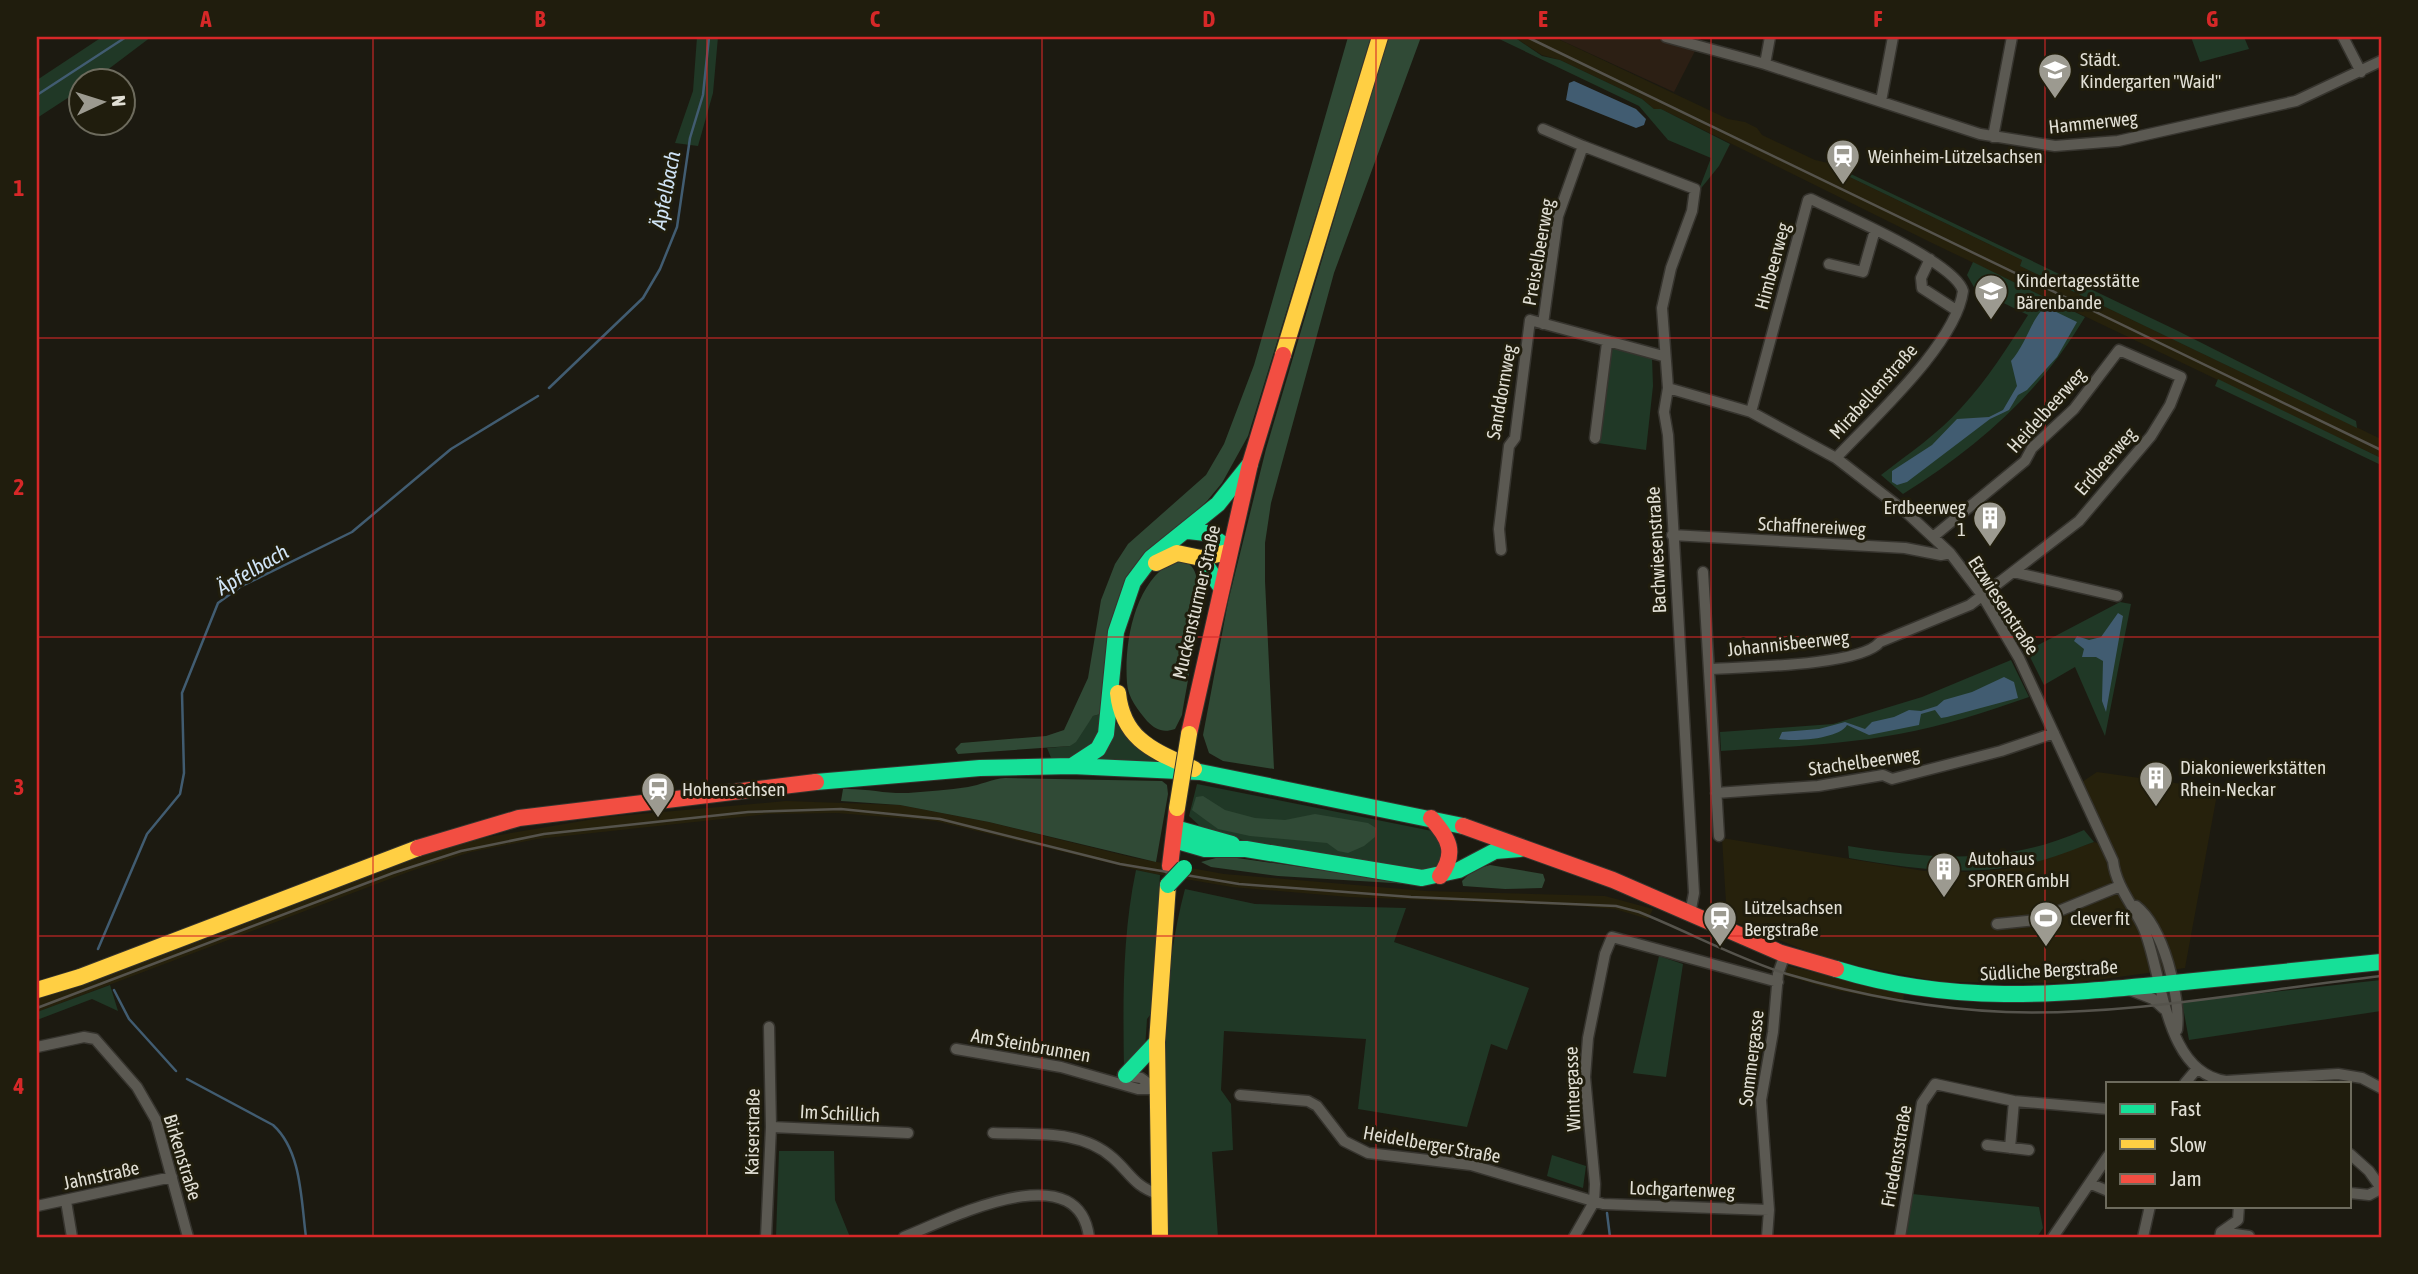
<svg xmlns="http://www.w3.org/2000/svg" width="2418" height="1274" viewBox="0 0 2418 1274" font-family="'Asap Condensed',sans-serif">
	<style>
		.built { fill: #26210c }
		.industrial { fill: #2c1f14 }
		.green { fill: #203826 }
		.forest { fill: #304a36 }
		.water { fill: #415c71 }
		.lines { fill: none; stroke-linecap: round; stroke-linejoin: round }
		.stream { stroke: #415c71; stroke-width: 2.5 }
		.street-casing { stroke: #36342e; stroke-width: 13 }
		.fast-casing { stroke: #36342e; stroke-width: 18 }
		.slow-casing { stroke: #36342e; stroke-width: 18 }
		.jam-casing { stroke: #36342e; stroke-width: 18 }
		.street { stroke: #5b5952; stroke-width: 10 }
		.fast { stroke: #16e098; stroke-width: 16 }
		.slow { stroke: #ffcf43; stroke-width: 16 }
		.jam { stroke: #f24e42; stroke-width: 16 }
		.rail { stroke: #55534c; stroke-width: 2.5 }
		.fast-bridge-casing { stroke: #36342e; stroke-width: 18; stroke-linecap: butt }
		.slow-bridge-casing { stroke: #36342e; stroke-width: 18; stroke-linecap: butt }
		.fast-bridge { stroke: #16e098; stroke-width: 16 }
		.slow-bridge { stroke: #ffcf43; stroke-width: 16 }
		.grid { fill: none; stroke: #d62828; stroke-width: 2; stroke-opacity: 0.55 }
		.labels { text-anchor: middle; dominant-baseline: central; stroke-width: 6; stroke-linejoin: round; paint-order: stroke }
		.poi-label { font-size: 19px; fill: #e1dfd5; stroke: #201d0d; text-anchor: start }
		.street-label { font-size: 19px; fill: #e1dfd5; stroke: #201d0d }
		.water-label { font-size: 21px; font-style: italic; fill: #d0e4f6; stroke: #201d0d }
		.neatline { fill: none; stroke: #d62828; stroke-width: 2.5 }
		.grid-label { font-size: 23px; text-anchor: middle; font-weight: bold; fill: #d62828 }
	</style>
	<rect width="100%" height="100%" fill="#1c1a11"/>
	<path class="built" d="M 1514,37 L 1554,37 L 1728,119 L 1745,122 L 1757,128 L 1762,135 L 1815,160 L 1828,163 L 1829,167 L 2022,260 L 2020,266 L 2381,439 L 2381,458 L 1932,243 L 1661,109 L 1654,109 L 1642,99 L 1560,60 L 1542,55 Z
		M 2097,772 L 2218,789 L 2185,968 L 2074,983 L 1942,982 L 1862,967 L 1819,956 L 1727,919 L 1722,838 L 1924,871 L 1973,872 L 2005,869 L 2030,864 L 2094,842 L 2101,844 L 2076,786 Z
		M 786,801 L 900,805 L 989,822 L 1135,858 L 1224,874 L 1426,891 L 1605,896 L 1653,909 L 1648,919 L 1615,909 L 1579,906 L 1349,897 L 1232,887 L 1150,873 L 935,821 L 837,813 L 769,814 L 537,839 L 471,852 L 411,871 L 37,1012 L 37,999 L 435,851 L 476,839 L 606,817 Z
		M 1788,966 L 1904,994 L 1903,1003 L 1830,989 L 1784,975 Z"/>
	<path class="industrial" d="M 1554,37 L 1650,37 L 1696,49 L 1674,92 Z"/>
	<path class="green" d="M 102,37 L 151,37 L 94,80 L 80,80 L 80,90 L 37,118 L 37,80 Z
		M 697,37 L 718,37 L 713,93 L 698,146 L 675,143 L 693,91 Z
		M 1495,37 L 1514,37 L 1542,56 L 1560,60 L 1642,99 L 1654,109 L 1661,109 L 1730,144 L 1719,166 L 1698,192 L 1711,158 L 1668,140 L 1639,106 Z
		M 2191,37 L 2244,37 L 2249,49 L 2200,62 Z
		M 1828,163 L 2176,330 L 2356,421 L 2357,428 L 2020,266 L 2022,260 L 1829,167 Z
		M 1973,262 L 2085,317 C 2039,394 1979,446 1903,494 L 1881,475 C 1908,454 1938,434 1961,408 C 1987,380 2008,347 2028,315 L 1975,289 L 1967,275 Z
		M 1615,348 L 1652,358 L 1653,386 L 1646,450 L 1598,443 L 1609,352 Z
		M 2218,379 L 2381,458 L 2381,465 L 2215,386 Z
		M 2120,602 L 2131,604 L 2105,736 L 2075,667 L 2044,685 L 2027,651 Z
		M 2011,660 L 2029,697 C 1986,712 1943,726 1899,734 C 1841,745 1780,747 1721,751 L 1720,732 L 1833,724 L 1922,697 Z
		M 1104,713 L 1099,739 L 1072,760 L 1052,760 L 1047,748 L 1070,746 L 1093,716 Z
		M 1113,721 L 1171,764 L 1092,760 Z
		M 1197,784 L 1432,831 L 1447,842 L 1442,868 L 1421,873 L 1232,838 L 1202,828 L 1189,816 Z
		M 2084,830 L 2094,842 C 2072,850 2049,860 2027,864 C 1965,877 1909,868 1849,858 L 1848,846 C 1934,859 2002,866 2084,830 Z
		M 1136,870 L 1160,875 L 1153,1011 L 1147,1019 L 1145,1049 L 1124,1071 C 1123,1004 1122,936 1136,870 Z
		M 1185,889 L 1255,904 L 1406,908 L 1394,942 L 1529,988 L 1507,1050 L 1491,1044 L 1467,1127 L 1358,1109 L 1366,1039 L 1224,1031 L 1221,1090 L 1231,1104 L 1233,1150 L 1212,1152 L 1218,1237 L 1167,1237 C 1165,1122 1155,1001 1185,889 Z
		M 1659,956 L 1683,964 L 1666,1077 L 1633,1073 Z
		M 2381,980 L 2381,1011 L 2189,1040 L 2182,1002 Z
		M 110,985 L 118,1011 L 92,999 L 37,1020 L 37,1012 Z
		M 779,1151 L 834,1151 L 835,1200 L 850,1237 L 776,1237 Z
		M 1552,1155 L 1586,1166 L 1583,1188 L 1547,1176 Z
		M 1912,1194 L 2039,1207 L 2043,1228 L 2037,1237 L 1905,1237 Z"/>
	<path class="forest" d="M 1348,37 L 1371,37 L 1248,436 L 1222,483 L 1207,501 L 1142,561 L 1104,713 L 1093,716 L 1076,742 L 1070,746 L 958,754 L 955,749 L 961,743 L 1046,736 L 1064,730 L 1088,678 L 1101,600 L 1115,564 L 1128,544 L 1206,475 L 1224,444 L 1254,365 Z
		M 1388,37 L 1421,37 L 1334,273 L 1271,503 L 1265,543 L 1265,581 L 1274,769 L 1223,761 L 1209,753 L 1203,735 L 1228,602 L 1266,449 Z
		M 1172,562 C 1179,562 1187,560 1192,567 C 1208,584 1186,689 1182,715 L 1175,729 C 1163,733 1156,730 1147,721 C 1138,710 1128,698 1127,683 C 1124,643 1134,584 1172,562 Z
		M 1005,778 L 1162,781 L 1167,785 L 1168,794 L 1156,862 L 989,822 L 900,805 L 841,801 L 843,789 C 866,788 886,794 908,793 C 928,791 949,790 968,787 C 980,785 992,779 1005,778 Z
		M 1203,796 L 1225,810 L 1255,818 L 1285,820 L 1315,814 L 1368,823 L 1376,828 L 1375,837 L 1364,846 L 1348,853 L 1338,851 L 1327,843 L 1250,836 L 1218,829 L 1192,810 L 1196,797 Z
		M 1223,856 L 1401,881 L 1409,884 L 1278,876 L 1211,867 L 1201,862 Z
		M 1490,865 L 1543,874 L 1545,880 L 1542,888 L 1505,889 L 1463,886 L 1462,881 L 1473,870 Z"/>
	<path class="water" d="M 1574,81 L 1636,109 L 1646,119 L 1644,125 L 1636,128 L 1566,100 L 1569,83 Z
		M 2046,307 L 2077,322 L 2057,357 L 2027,390 L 2018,395 L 2009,410 L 1990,419 L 1907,482 L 1897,485 L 1892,482 L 1892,471 L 1932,445 L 1957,419 L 1989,417 L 2003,410 L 2017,386 L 2011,361 C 2026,345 2032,316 2046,307 Z
		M 2118,613 L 2123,616 L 2106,712 L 2102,701 L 2103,661 L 2096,657 L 2082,657 L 2084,649 L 2074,641 L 2077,636 L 2089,640 L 2101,637 Z
		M 2004,677 L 2014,682 L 2018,698 L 1947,717 L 1941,718 L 1935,710 L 1921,714 L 1919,725 L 1869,735 L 1847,725 C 1839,739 1794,742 1779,739 L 1782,732 L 1819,729 L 1845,722 L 1865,729 L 1872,722 L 1894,717 L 1909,710 L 1921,711 L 1937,706 L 1944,700 L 1972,692 Z"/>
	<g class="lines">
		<path class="stream" d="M 37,95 L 126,37
			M 549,388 L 643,298 L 660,269 L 677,227 L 690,138 L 703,95 L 709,37
			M 98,949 L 147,834 L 180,794 L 184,773 L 182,693 L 218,603 L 240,587 L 352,532 L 451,449 L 538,396
			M 114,990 L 129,1019 L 176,1071
			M 187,1079 L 273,1125 C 302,1151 301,1201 306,1237
			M 1607,1213 L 1610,1237"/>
		<g class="street-casing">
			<path id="street" d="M 1666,37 L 1765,64 L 1980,134 L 2055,146 L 2118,141 L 2296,101 L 2381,61
				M 2343,37 L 2361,72
				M 1765,64 L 1770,37
				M 1881,101 L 1893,37
				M 1543,129 L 1583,146
				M 1993,137 L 2012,37
				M 1930,259 L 1921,278 L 1922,288 L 1956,310
				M 1829,264 L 1863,272 L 1875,230
				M 1543,324 L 1558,216 L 1583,146 L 1695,189 L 1692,211 L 1671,268 L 1662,308 L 1668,388 L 1664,412 L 1668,435 L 1694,893 L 1690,914
				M 1668,388 L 1751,412 L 1836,458 L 1907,513 L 1950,553 L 1982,595 L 2019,658 L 2113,861 C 2116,887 2134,906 2144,929 C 2163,975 2164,1073 2226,1081 L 2338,1074 L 2362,1078 L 2381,1088
				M 1751,412 L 1808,200 L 1811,199 C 1841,214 1955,262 1963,291 C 1956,344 1872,419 1836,458
				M 1595,438 L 1607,343
				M 1672,535 L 1905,548 L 1941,555 L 1950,553
				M 1501,550 L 1499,529 L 1509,446 L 1515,438 L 1530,320 L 1663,356
				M 1703,572 L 1719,836
				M 2013,572 L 2117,596
				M 1709,669 C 1743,667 1861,666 1880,642 L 1970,605 L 2079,521 L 2151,436 L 2170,405 L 2181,377 L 2119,350 L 2074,409 L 2032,448 L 2025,461 L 1933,537
				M 1716,793 L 1818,786 L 1883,775 L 1892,779 L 2001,751 L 2054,733
				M 2136,906 C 2163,927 2181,996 2177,1030
				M 1997,924 L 2037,920 L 2120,886
				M 2130,990 L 2153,999 L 2164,1009
				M 37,1047 L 84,1037 L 95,1039 L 137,1087 L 156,1120 L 188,1237
				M 956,1049 L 1061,1067 L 1138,1089 L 1156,1089
				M 1123,1075 L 1141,1078 L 1156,1089
				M 2185,1083 L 2196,1070
				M 1240,1095 L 1308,1101 L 1317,1106 L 1344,1141 L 1368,1153 L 1471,1165 L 1603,1204 L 1769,1210
				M 771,1127 L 908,1133
				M 993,1133 C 1034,1135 1081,1129 1113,1158 C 1131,1174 1134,1186 1158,1194
				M 1987,1145 L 2029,1150
				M 2010,1148 L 2014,1101
				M 2350,1154 L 2369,1171 L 2381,1188
				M 2091,1184 L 2108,1191
				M 2350,1193 L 2369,1195 L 2380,1189
				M 66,1201 L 72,1237
				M 37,1206 L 172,1177
				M 2221,1232 L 2249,1236
				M 766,1237 L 771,1127 L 769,1027
				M 904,1237 C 947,1220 1078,1152 1089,1237
				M 1574,1237 L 1594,1202 L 1595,1184 L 1585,1077 L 1588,1038 L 1605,954 L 1612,937 L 1778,982
				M 1767,1237 L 1769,1210 L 1761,1100 L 1773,1032 L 1778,974 L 1785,954
				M 1900,1237 L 1922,1103 L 1935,1084 L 2014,1101 L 2108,1109
				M 2053,1237 L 2108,1156
				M 2143,1237 L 2150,1206
				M 2220,1237 L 2221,1232 L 2238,1220 L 2239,1206"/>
		</g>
		<g class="fast-casing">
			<path id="fast" d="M 1188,531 L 1206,533 L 1229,548
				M 1201,558 L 1220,586
				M 1072,766 L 1098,749 L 1106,734 L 1116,632 L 1133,582 L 1151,558 L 1218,504 L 1250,464
				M 816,782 L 980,768 L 1072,766 L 1200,772 L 1463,826
				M 1175,828 L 1232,844
				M 1174,840 L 1205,849 L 1246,849 L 1422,878 L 1459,870 L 1495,851 L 1520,849
				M 1836,969 C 1953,1005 2055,995 2174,983 C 2243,976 2312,969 2381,962
				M 1126,1075 L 1157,1042"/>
		</g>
		<g class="slow-casing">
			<path id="slow" d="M 1283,355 L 1380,37
				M 1156,563 L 1177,553 L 1201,558 L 1228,552
				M 1118,693 C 1123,741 1155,751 1194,769
				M 37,990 L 80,977 L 418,848
				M 1160,1237 L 1157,1042 L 1168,885"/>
		</g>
		<g class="jam-casing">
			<path id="jam" d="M 1189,734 L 1250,464 L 1283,355
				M 1431,818 C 1449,838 1457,853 1440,876
				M 1463,826 L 1613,880 L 1781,953 L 1836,969
				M 418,848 L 519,818 L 816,782
				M 1170,866 L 1177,808"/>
		</g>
		<use href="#street" class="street"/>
		<use href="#fast" class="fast"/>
		<use href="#slow" class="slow"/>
		<use href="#jam" class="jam"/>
		<path class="rail" d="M 1527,37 L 2381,450
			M 37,1008 L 393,873 L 461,851 L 544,834 L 748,812 L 841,809 L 940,819 L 1120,864 L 1239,884 L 1411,897 L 1616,906 L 1639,912 C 1689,932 1736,958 1787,974 C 1858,995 1932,1009 2006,1012 C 2131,1016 2257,990 2381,976"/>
		<g class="fast-bridge-casing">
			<path id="fast-bridge" d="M 1168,885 L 1184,868"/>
		</g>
		<g class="slow-bridge-casing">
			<path id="slow-bridge" d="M 1177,808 L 1189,734"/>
		</g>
		<use href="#fast-bridge" class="fast-bridge"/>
		<use href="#slow-bridge" class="slow-bridge"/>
	</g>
	<path class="grid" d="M 373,37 L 373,1237M 707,37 L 707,1237M 1042,37 L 1042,1237M 1376,37 L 1376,1237M 1711,37 L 1711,1237M 2045,37 L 2045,1237M 37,338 L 2381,338M 37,637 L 2381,637M 37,936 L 2381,936"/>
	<defs>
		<g id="school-pin" transform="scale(1.75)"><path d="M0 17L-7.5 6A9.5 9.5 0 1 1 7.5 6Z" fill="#9c9a90" stroke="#201d0d"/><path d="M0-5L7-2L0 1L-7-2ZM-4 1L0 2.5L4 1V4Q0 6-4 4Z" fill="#fff"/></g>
		<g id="station-pin" transform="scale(1.75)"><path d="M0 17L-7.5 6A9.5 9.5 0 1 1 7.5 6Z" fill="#9c9a90" stroke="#201d0d"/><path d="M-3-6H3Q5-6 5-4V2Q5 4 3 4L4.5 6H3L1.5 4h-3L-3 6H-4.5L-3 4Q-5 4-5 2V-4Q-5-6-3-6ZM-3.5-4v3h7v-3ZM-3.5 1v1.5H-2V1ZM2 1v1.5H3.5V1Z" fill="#fff"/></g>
		<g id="building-pin" transform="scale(1.75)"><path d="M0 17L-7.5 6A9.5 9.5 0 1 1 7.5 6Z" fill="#9c9a90" stroke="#201d0d"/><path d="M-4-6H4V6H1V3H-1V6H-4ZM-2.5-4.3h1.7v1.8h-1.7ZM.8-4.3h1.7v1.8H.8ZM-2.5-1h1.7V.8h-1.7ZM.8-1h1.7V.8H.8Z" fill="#fff"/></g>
		<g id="stadium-pin" transform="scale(1.75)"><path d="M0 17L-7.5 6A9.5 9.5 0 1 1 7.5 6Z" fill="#9c9a90" stroke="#201d0d"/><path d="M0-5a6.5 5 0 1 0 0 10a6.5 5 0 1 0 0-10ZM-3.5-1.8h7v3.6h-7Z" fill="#fff"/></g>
	</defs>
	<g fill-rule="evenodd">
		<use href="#school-pin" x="2055" y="70"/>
		<use href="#station-pin" x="1843" y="156"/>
		<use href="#school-pin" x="1991" y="291"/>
		<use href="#building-pin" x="1990" y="518"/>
		<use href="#building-pin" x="2156" y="778"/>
		<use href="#station-pin" x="658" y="789"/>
		<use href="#building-pin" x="1944" y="869"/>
		<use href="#station-pin" x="1720" y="918"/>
		<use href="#stadium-pin" x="2046" y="918"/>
	</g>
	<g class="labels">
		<g class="poi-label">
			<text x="2080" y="59">Städt.<tspan x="2080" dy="22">Kindergarten "Waid"</tspan></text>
			<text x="1868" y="156">Weinheim-Lützelsachsen</text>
			<text x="2016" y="280">Kindertagesstätte<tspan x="2016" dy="22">Bärenbande</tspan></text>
			<text x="1966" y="507" text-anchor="end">Erdbeerweg<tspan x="1966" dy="22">1</tspan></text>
			<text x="2180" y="767">Diakoniewerkstätten<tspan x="2180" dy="22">Rhein-Neckar</tspan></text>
			<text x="682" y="789">Hohensachsen</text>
			<text x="1968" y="858">Autohaus<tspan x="1968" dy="22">SPORER GmbH</tspan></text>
			<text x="1744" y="907">Lützelsachsen<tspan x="1744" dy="22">Bergstraße</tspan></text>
			<text x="2070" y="918">clever fit</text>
		</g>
		<g class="street-label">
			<text transform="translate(2093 122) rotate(-6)">Hammerweg</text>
			<text transform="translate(1538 252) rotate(-80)">Preiselbeerweg</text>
			<text transform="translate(1772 266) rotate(-75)">Himbeerweg</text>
			<text transform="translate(1873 391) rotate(-48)">Mirabellenstraße</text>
			<text transform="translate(1501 392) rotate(-80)">Sanddornweg</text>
			<text transform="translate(2046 410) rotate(-48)">Heidelbeerweg</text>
			<text transform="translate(2105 461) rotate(-49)">Erdbeerweg</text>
			<text transform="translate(1812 526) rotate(3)">Schaffnereiweg</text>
			<text transform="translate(1656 550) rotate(-93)">Bachwiesenstraße</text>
			<text transform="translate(1196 602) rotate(-77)">Muckensturmer Straße</text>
			<text transform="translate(2004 605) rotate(57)">Etzwiesenstraße</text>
			<text transform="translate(1788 643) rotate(-6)">Johannisbeerweg</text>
			<text transform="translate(1864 761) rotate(-8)">Stachelbeerweg</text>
			<text transform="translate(2049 970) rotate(-3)">Südliche Bergstraße</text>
			<text transform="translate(1031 1045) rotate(10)">Am Steinbrunnen</text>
			<text transform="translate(1751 1058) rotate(-83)">Sommergasse</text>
			<text transform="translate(1572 1089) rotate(-92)">Wintergasse</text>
			<text transform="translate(840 1113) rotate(3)">Im Schillich</text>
			<text transform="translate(752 1132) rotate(-89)">Kaiserstraße</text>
			<text transform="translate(1432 1144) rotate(10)">Heidelberger Straße</text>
			<text transform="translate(1896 1156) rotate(-80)">Friedensstraße</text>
			<text transform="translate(183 1157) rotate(73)">Birkenstraße</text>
			<text transform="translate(101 1175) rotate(-12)">Jahnstraße</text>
			<text transform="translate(1682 1189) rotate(2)">Lochgartenweg</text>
		</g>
		<g class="water-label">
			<text transform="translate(665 190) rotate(-79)">Äpfelbach</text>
			<text transform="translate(252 569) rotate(-30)">Äpfelbach</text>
		</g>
	</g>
	<rect width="2418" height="1274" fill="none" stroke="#201d0d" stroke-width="77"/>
	<rect x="2106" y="1082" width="245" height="126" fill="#201d0d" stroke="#6d6b5d" stroke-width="2"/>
	<rect x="2120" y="1104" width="35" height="10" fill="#16e098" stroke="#6d6b5d" stroke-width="2"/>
	<text x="2170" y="1116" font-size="21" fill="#e1dfd5">Fast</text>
	<rect x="2120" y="1139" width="35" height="10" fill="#ffcf43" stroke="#6d6b5d" stroke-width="2"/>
	<text x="2170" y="1152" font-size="21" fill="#e1dfd5">Slow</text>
	<rect x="2120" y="1174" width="35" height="10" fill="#f24e42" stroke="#6d6b5d" stroke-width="2"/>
	<text x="2170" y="1186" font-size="21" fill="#e1dfd5">Jam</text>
	<g transform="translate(102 102) rotate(86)"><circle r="33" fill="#201d0d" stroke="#6d6b5d" stroke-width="2"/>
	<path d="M0-5L12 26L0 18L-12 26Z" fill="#9c9a90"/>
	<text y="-10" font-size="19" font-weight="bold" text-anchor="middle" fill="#e1dfd5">N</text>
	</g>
	<rect x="38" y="38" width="2342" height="1198" class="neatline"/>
	<g class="grid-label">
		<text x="206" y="27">A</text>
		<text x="540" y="27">B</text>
		<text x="875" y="27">C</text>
		<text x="1209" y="27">D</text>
		<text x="1543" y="27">E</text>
		<text x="1878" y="27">F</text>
		<text x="2212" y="27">G</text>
		<text x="19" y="196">1</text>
		<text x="19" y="495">2</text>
		<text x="19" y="795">3</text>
		<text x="19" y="1094">4</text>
	</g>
</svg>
